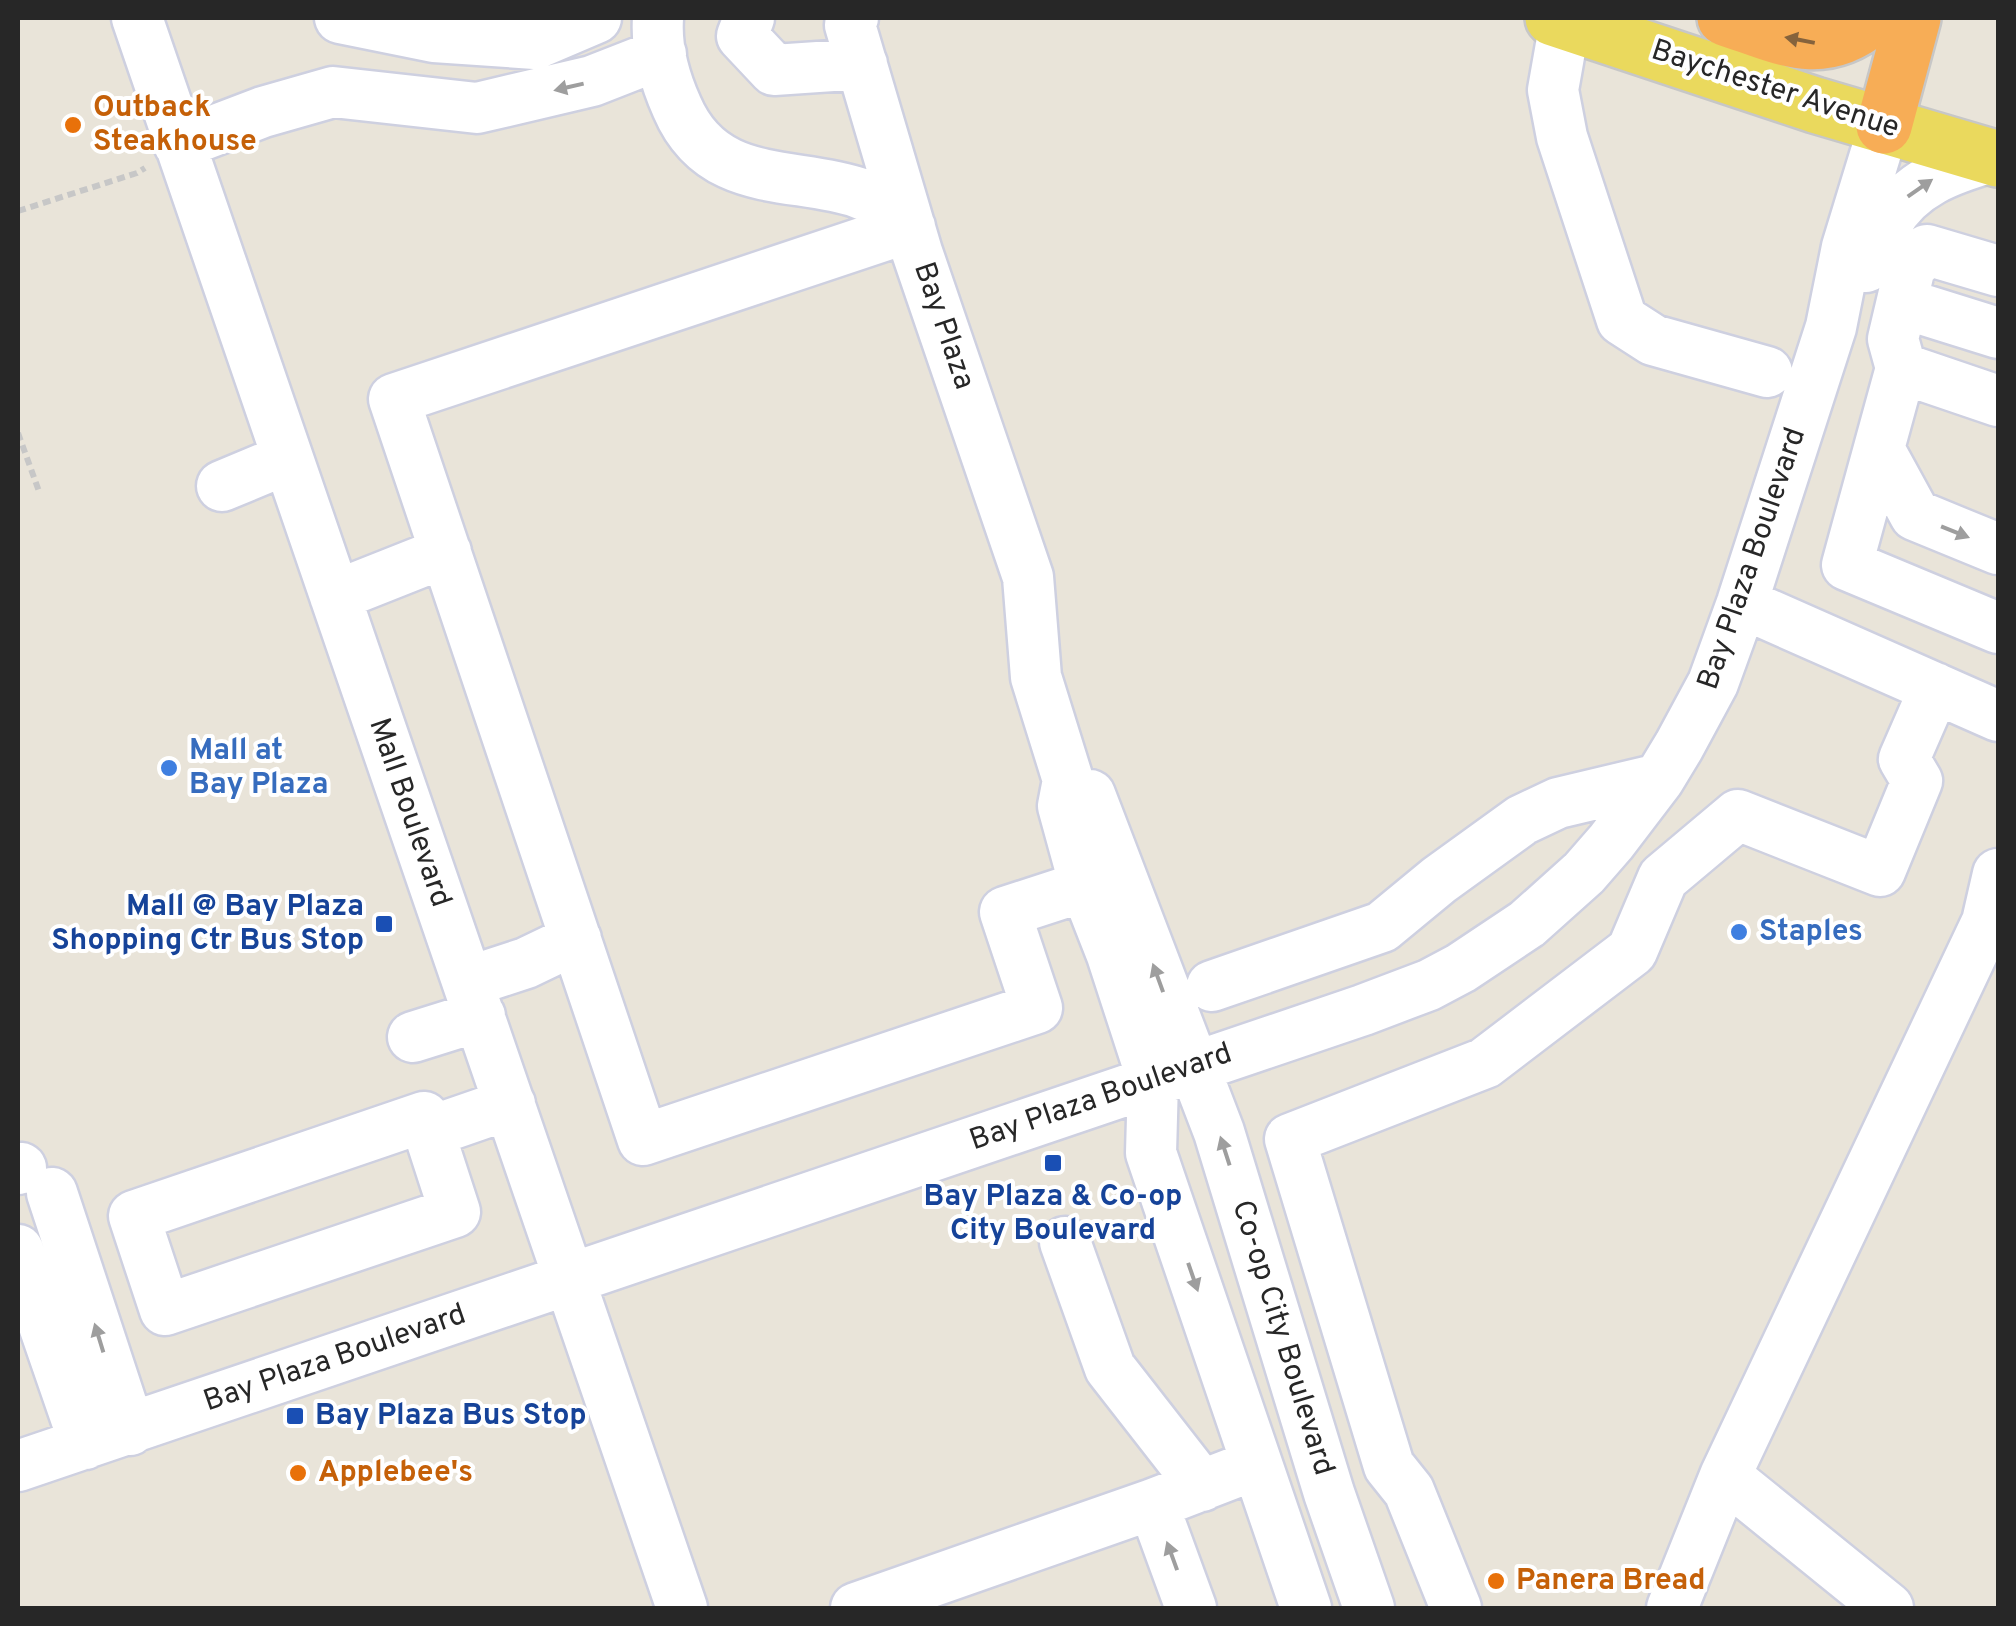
<svg xmlns="http://www.w3.org/2000/svg" width="2016" height="1626" viewBox="0 0 2016 1626" font-family="Overpass,sans-serif">
	<style>
		.lines { fill: none; stroke-linecap: round; stroke-linejoin: round }
		.minor-casing { stroke: #ced0e0; stroke-width: 55 }
		.major-casing { stroke: #c7c7c7; stroke-width: 60 }
		.highway-casing { stroke: #c7c7c7; stroke-width: 60 }
		.path { stroke: #c7c7c7; stroke-width: 6; stroke-dasharray: 8 5; stroke-linecap: butt }
		.minor { stroke: #fff; stroke-width: 50 }
		.major { stroke: #ead95d; stroke-width: 55 }
		.highway { stroke: #f7ad56; stroke-width: 55 }
		.oneway { fill: #85633c }
		.oneway2 { fill: #9e9e9e }
		.food-dot { fill: #e8710a; stroke: #fff; stroke-width: 4 }
		.shop-dot { fill: #3f7fe0; stroke: #fff; stroke-width: 4 }
		.transit-dot { fill: #1a4fb4; stroke: #fff; stroke-width: 4 }
		.labels { text-anchor: middle; dominant-baseline: central; stroke-width: 8; stroke-linejoin: round; paint-order: stroke }
		.street-label { font-size: 30px; fill: #272727; stroke: #fff }
		.food-label { font-size: 30px; font-weight: bold; fill: #c56008; stroke: #fff; text-anchor: start }
		.shop-label { font-size: 30px; font-weight: bold; fill: #366cbe; stroke: #fff; text-anchor: start }
		.transit-label { font-size: 30px; font-weight: bold; fill: #164399; stroke: #fff; text-anchor: end }
	</style>
	<rect width="100%" height="100%" fill="#e9e4d9"/>
	<g class="lines">
		<g class="minor-casing">
			<path id="minor" d="M 137,18 L 682,1608
				M 340,18 L 434,37 L 535,44 L 596,18
				M 658,18 C 656,47 665,80 677,107 C 723,215 846,150 910,227
				M 749,18 L 742,36 L 774,70 L 862,64
				M 853,18 L 850,25 L 917,252 L 1028,577 L 1036,677 L 1068,780 L 1063,806 L 1085,886 L 1112,955 L 1153,1081 L 1151,1153 L 1306,1608
				M 1565,22 L 1553,90 L 1562,137 L 1622,320 L 1653,340 L 1767,372
				M 179,144 L 263,112 L 333,92 L 477,108 L 592,81 L 661,54
				M 910,227 L 394,399 L 643,1140 L 1037,1008 L 1005,912 L 1085,886
				M 1866,267 C 1874,253 1879,237 1887,223 C 1910,183 1950,169 1992,157
				M 1998,271 L 1927,250 L 1910,267 L 1893,339 L 1901,368 L 1847,565 L 1998,628
				M 1902,303 L 1998,333
				M 1901,368 L 1998,401
				M 1880,451 L 1915,515 L 1998,549
				M 222,486 L 287,459
				M 335,596 L 446,552
				M 1742,603 L 1998,716
				M 1090,795 L 1219,1132 L 1329,1493 L 1369,1608
				M 468,982 L 526,963 L 576,939
				M 1212,986 L 1382,927 L 1439,880 L 1522,820 L 1558,803 L 1659,779
				M 413,1037 L 480,1016
				M 429,1132 L 455,1212 L 165,1310 L 134,1216 L 424,1117 L 429,1132 L 510,1104
				M 18,1169 L 21,1168
				M 52,1193 L 130,1430
				M 1065,1242 L 1110,1368 L 1202,1486
				M 18,1250 L 85,1444
				M 18,1466 L 1363,1010 L 1429,985 L 1461,968 L 1527,924 L 1584,873 L 1611,842 L 1659,779 L 1679,746 L 1713,683 L 1742,603 L 1831,327 L 1847,247 L 1884,126
				M 1725,1476 L 1888,1608
				M 1153,1504 L 1191,1608
				M 856,1608 L 1153,1504 L 1257,1464
				M 1456,1608 L 1409,1491 L 1389,1466 L 1290,1139 L 1485,1063 L 1632,951 L 1663,878 L 1738,815 L 1880,871 L 1917,781 L 1904,759 L 1935,688
				M 1672,1608 L 1725,1476 L 1987,922 L 1998,874"/>
		</g>
		<g class="major-casing">
			<path id="major" d="M 1553,18 L 1815,105 L 1998,159"/>
		</g>
		<g class="highway-casing">
			<path id="highway" d="M 1725,18 C 1780,36 1821,61 1872,18
				M 1884,126 L 1913,18"/>
		</g>
		<path class="path" d="M 18,211 L 137,173 L 145,168
			M 18,433 L 40,494"/>
		<use href="#minor" class="minor"/>
		<use href="#major" class="major"/>
		<use href="#highway" class="highway"/>
	</g>
	<defs><path id="oneway-solid" d="M-6-.8H1V-3.2L6.5 0L1 3.2V.8H-6Z" transform="scale(2.5)"/></defs>
	<use class="oneway" href="#oneway-solid" transform="translate(1800 40) rotate(-169)"/>
	<g class="oneway2">
		<use href="#oneway-solid" transform="translate(569 87) rotate(167)"/>
		<use href="#oneway-solid" transform="translate(1920 188) rotate(-35)"/>
		<use href="#oneway-solid" transform="translate(1955 532) rotate(22)"/>
		<use href="#oneway-solid" transform="translate(1158 978) rotate(-110)"/>
		<use href="#oneway-solid" transform="translate(1225 1151) rotate(-108)"/>
		<use href="#oneway-solid" transform="translate(1193 1277) rotate(71)"/>
		<use href="#oneway-solid" transform="translate(99 1338) rotate(-107)"/>
		<use href="#oneway-solid" transform="translate(1172 1556) rotate(-110)"/>
	</g>
	<g class="food-dot">
		<circle cx="73" cy="125" r="10"/>
		<circle cx="298" cy="1473" r="10"/>
		<circle cx="1496" cy="1581" r="10"/>
	</g>
	<g class="shop-dot">
		<circle cx="169" cy="768" r="10"/>
		<circle cx="1739" cy="932" r="10"/>
	</g>
	<g class="transit-dot">
		<rect x="374" y="914" width="20" height="20" rx="5"/>
		<rect x="1043" y="1153" width="20" height="20" rx="5"/>
		<rect x="285" y="1406" width="20" height="20" rx="5"/>
	</g>
	<g class="labels">
		<g class="street-label">
			<text transform="translate(1775 90) rotate(18)">Baychester Avenue</text>
			<text transform="translate(943 326) rotate(71)">Bay Plaza</text>
			<text transform="translate(1753 559) rotate(-71)">Bay Plaza Boulevard</text>
			<text transform="translate(409 813) rotate(71)">Mall Boulevard</text>
			<text transform="translate(1101 1098) rotate(-19)">Bay Plaza Boulevard</text>
			<text transform="translate(1282 1338) rotate(73)">Co-op City Boulevard</text>
			<text transform="translate(335 1359) rotate(-19)">Bay Plaza Boulevard</text>
		</g>
		<g class="food-label">
			<text x="93" y="108">Outback<tspan x="93" dy="34">Steakhouse</tspan></text>
			<text x="318" y="1473">Applebee's</text>
			<text x="1516" y="1581">Panera Bread</text>
		</g>
		<g class="shop-label">
			<text x="189" y="751">Mall at<tspan x="189" dy="34">Bay Plaza</tspan></text>
			<text x="1759" y="932">Staples</text>
		</g>
		<g class="transit-label">
			<text x="364" y="907">Mall @ Bay Plaza<tspan x="364" dy="34">Shopping Ctr Bus Stop</tspan></text>
			<text x="1053" y="1197" text-anchor="middle">Bay Plaza &amp; Co-op<tspan x="1053" dy="34">City Boulevard</tspan></text>
			<text x="315" y="1416" text-anchor="start">Bay Plaza Bus Stop</text>
		</g>
	</g>
	<rect width="2016" height="1626" fill="none" stroke="#272727" stroke-width="40"/>
</svg>
